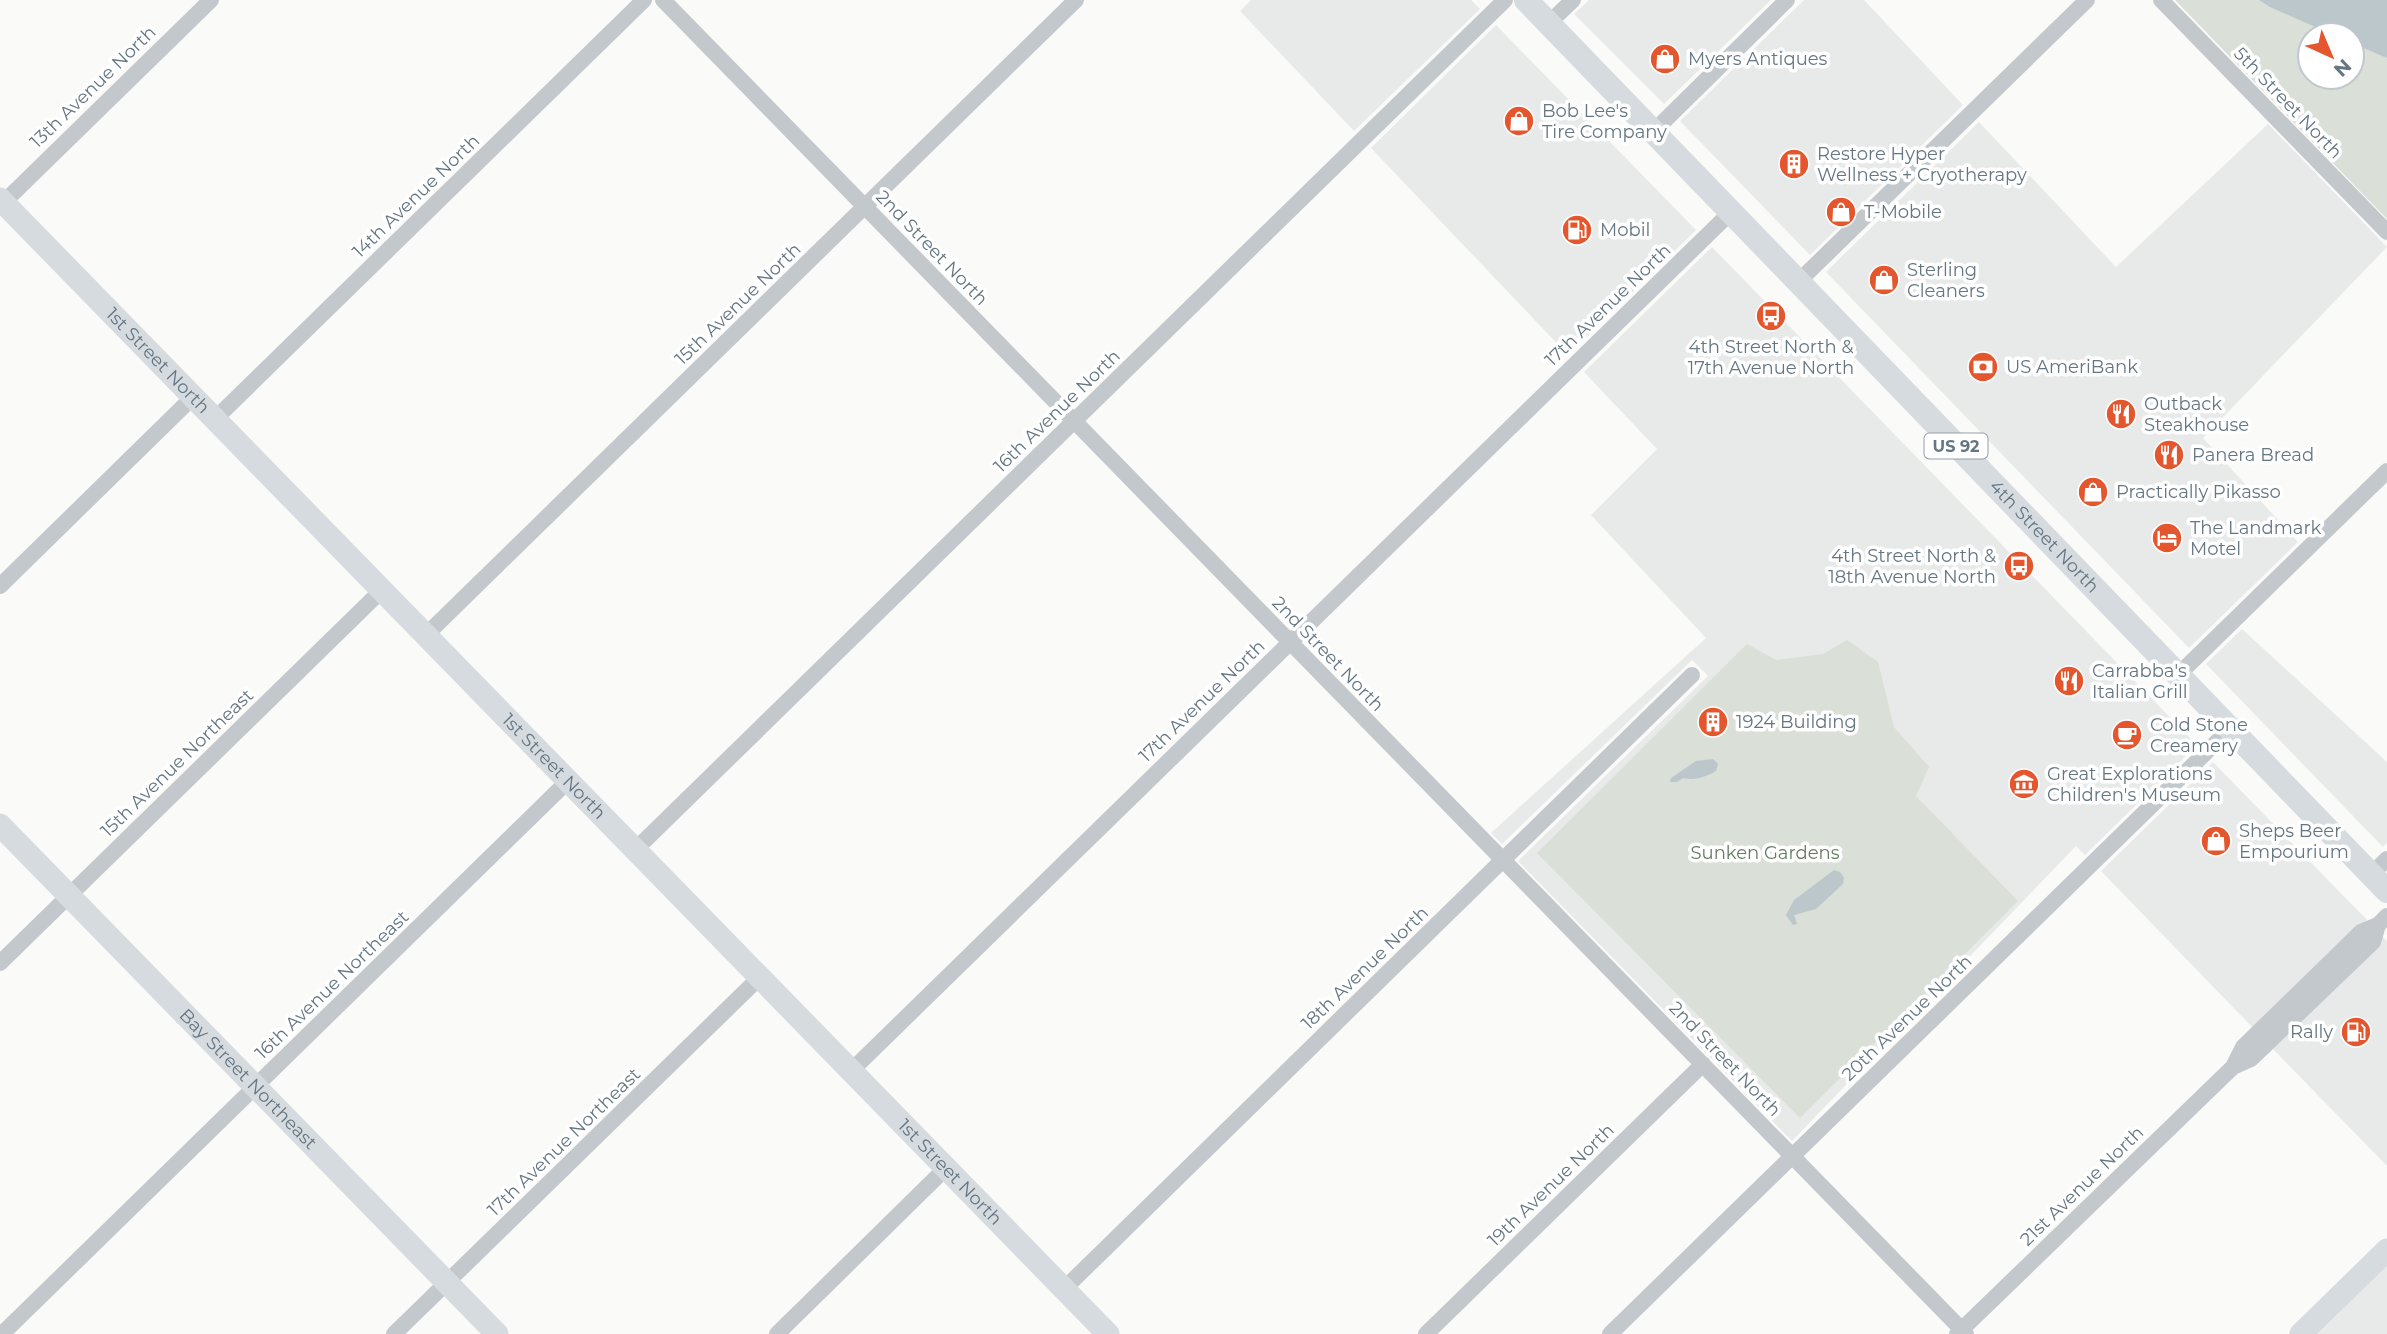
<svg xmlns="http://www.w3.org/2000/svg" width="2387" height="1334" viewBox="0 0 2387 1334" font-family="Montserrat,sans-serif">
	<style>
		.built { fill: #e8e9e9 }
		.green { fill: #dadfd7; fill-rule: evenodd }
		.water { fill: #bbc7cb }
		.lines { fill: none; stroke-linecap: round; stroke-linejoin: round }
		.street { stroke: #c3c8cc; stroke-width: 16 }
		.secondary { stroke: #d6dbdf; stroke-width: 23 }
		.primary { stroke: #d6dbdf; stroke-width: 24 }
		.labels { text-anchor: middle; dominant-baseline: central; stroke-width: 7; stroke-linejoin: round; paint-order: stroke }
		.shield { fill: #fff; stroke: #939fa8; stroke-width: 2 }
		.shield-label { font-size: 16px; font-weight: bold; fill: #657683 }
		.poi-label { font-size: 18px; fill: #657683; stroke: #fff; text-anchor: start }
		.street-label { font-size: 18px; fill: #657683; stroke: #fff }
		.park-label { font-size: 18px; fill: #687a64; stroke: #fff }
	</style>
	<rect width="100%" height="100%" fill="#fafaf8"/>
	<path class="built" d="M 1251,0 L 1471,0 L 1480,9 L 1354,131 L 1240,11 Z
		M 1589,0 L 1771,0 L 1664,104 L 1574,14 Z
		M 1804,0 L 1864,0 L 1963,105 L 1810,255 L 1680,121 Z
		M 1496,25 L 1696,230 L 1568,355 L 1371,148 Z
		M 1979,122 L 2116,267 L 2268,124 L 2387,247 L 2203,438 L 2298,542 L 2189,648 L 1826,272 Z
		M 1712,247 L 2197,745 L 2085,855 L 2076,846 L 1792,1141 L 1518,861 L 1708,676 L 1692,660 L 1502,844 L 1491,833 L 1706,638 L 1591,515 L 1657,449 L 1584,372 Z
		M 2242,629 L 2387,762 L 2387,843 L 2383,847 L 2206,664 Z
		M 2213,762 L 2367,920 L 2254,1029 L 2101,871 Z
		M 2383,937 L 2387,941 L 2387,1166 L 2270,1046 Z
		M 2387,1266 L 2387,1334 L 2318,1334 Z"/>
	<path class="green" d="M 2175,0 L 2387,0 L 2387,219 ZM 2310,35 L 2352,35 L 2352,77 L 2310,77 Z
		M 1847,640 L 1878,662 L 1894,727 L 1929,767 L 1916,796 L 2018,901 L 1800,1118 L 1537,853 L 1747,644 L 1776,660 L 1823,654 Z"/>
	<path class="water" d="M 2259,0 L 2387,0 L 2387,58 L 2352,43 L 2352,35 L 2334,35 L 2270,7 Z
		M 1713,759 L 1718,764 L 1716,771 C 1705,777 1695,781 1683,778 L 1677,782 L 1670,782 L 1671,778 L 1696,761 Z
		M 1834,870 L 1840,872 L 1844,878 L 1843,884 L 1816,909 L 1794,915 L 1797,924 L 1793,925 L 1786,915 L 1794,900 Z"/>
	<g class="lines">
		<path class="street" d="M 663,0 L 1966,1334
			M 2161,0 L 2387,232
			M 1549,23 L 1573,0
			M 1653,132 L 1787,0
			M 0,206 L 211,0
			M 1798,282 L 2087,0
			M 215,419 L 644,0
			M 0,586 L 193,397
			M 426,635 L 1076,0
			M 2178,675 L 2387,471
			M 635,850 L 1505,0
			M 2371,875 L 2387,859
			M 0,963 L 382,590
			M 2233,1067 L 2251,1059 L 2373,942 L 2378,925
			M 851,1071 L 1731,212
			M 1064,1289 L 1692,675
			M 2,1334 L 568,781
			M 394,1334 L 760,977
			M 777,1334 L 946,1168
			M 1426,1334 L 1703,1064
			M 1610,1334 L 2230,729
			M 1957,1334 L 2233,1067 L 2243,1047 L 2361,932 L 2378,925 L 2387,916"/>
		<g class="secondary">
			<path id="s1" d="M 0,199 L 1108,1334"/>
			<path id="s2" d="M 0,825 L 497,1334"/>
			<path d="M 2301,1334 L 2387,1250"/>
		</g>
		<path class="primary" id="s3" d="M 1526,0 L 2387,891"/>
	</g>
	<defs>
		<g id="shop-disc" transform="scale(1.575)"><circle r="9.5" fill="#e4572e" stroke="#fff"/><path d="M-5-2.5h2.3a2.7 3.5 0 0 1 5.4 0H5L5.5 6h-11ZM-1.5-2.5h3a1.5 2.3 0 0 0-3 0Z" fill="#fff"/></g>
		<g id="building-disc" transform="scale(1.575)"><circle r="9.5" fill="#e4572e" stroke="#fff"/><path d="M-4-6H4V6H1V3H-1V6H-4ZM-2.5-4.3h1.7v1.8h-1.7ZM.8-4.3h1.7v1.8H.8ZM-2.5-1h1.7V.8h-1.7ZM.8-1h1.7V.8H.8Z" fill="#fff"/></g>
		<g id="fuel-disc" transform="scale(1.575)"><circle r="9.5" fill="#e4572e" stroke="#fff"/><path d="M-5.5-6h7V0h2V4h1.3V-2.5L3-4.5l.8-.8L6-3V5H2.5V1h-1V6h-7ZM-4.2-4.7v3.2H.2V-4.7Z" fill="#fff"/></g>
		<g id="bus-disc" transform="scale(1.575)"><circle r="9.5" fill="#e4572e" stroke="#fff"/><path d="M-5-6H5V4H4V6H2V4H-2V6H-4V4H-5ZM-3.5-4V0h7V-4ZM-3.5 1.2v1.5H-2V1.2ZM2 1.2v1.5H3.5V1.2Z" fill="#fff"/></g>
		<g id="bank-disc" transform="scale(1.575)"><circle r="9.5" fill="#e4572e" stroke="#fff"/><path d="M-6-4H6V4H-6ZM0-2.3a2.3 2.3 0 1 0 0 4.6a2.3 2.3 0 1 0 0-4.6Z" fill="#fff"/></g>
		<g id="restaurant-disc" transform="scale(1.575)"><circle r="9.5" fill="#e4572e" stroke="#fff"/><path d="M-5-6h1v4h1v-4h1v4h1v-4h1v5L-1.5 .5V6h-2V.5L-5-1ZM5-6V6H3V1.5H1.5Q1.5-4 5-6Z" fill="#fff"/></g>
		<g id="hotel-disc" transform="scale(1.575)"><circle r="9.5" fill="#e4572e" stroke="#fff"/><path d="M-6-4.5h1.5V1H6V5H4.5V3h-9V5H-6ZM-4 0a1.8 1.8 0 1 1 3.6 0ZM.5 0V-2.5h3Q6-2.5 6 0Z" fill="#fff"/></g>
		<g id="cafe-disc" transform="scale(1.575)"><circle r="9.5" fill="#e4572e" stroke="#fff"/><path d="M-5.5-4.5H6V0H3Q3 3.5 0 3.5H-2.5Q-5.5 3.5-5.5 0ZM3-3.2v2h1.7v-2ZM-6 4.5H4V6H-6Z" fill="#fff"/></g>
		<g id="museum-disc" transform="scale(1.575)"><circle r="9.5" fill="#e4572e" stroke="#fff"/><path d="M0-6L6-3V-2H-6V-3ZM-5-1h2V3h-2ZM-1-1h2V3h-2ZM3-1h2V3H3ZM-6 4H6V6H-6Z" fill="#fff"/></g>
	</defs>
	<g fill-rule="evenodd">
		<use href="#shop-disc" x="1665" y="59"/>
		<use href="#shop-disc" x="1519" y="121"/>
		<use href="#building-disc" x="1794" y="164"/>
		<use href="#shop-disc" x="1841" y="212"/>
		<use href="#fuel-disc" x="1577" y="230"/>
		<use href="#shop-disc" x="1884" y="280"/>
		<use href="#bus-disc" x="1771" y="316"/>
		<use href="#bank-disc" x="1983" y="367"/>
		<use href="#restaurant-disc" x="2121" y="414"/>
		<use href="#restaurant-disc" x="2169" y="455"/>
		<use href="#shop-disc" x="2093" y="492"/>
		<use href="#hotel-disc" x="2167" y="538"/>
		<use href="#bus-disc" x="2019" y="566"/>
		<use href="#restaurant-disc" x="2069" y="681"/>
		<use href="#building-disc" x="1713" y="722"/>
		<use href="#cafe-disc" x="2127" y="735"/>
		<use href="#museum-disc" x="2024" y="784"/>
		<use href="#shop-disc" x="2216" y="841"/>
		<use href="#fuel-disc" x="2356" y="1032"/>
	</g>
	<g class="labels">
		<rect class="shield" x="1924.5" y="433.5" width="63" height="25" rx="5"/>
		<g class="shield-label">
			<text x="1956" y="446">US 92</text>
		</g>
		<g class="poi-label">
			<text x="1688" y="59">Myers Antiques</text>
			<text x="1542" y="111">Bob Lee's<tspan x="1542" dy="21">Tire Company</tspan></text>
			<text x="1817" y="154">Restore Hyper<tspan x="1817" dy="21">Wellness + Cryotherapy</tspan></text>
			<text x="1864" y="212">T-Mobile</text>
			<text x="1600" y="230">Mobil</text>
			<text x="1907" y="270">Sterling<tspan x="1907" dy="21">Cleaners</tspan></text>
			<text x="1771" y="347" text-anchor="middle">4th Street North &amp;<tspan x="1771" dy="21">17th Avenue North</tspan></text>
			<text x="2006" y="367">US AmeriBank</text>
			<text x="2144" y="404">Outback<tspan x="2144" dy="21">Steakhouse</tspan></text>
			<text x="2192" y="455">Panera Bread</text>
			<text x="2116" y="492">Practically Pikasso</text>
			<text x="2190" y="528">The Landmark<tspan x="2190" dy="21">Motel</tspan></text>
			<text x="1996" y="556" text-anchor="end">4th Street North &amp;<tspan x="1996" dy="21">18th Avenue North</tspan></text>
			<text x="2092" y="671">Carrabba's<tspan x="2092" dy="21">Italian Grill</tspan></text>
			<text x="1736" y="722">1924 Building</text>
			<text x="2150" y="725">Cold Stone<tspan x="2150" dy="21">Creamery</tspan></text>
			<text x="2047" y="774">Great Explorations<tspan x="2047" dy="21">Children's Museum</tspan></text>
			<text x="2239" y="831">Sheps Beer<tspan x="2239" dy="21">Empourium</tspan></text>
			<text x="2333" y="1032" text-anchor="end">Rally</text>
		</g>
		<g class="street-label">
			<text transform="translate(93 87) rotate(-44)">13th Avenue North</text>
			<text transform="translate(2288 103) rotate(46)">5th Street North</text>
			<text transform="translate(416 196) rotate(-44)">14th Avenue North</text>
			<text transform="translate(932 248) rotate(46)">2nd Street North</text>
			<text transform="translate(738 304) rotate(-44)">15th Avenue North</text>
			<text transform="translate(1608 305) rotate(-44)">17th Avenue North</text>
			<text stroke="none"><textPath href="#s1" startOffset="226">1st Street North</textPath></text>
			<text transform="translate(1057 411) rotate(-44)">16th Avenue North</text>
			<text stroke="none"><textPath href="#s3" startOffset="746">4th Street North</textPath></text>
			<text transform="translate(1328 654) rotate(46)">2nd Street North</text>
			<text transform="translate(1202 701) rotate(-44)">17th Avenue North</text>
			<text transform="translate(177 763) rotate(-44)">15th Avenue Northeast</text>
			<text stroke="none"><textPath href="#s1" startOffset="793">1st Street North</textPath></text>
			<text transform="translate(1365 968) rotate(-44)">18th Avenue North</text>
			<text transform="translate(332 985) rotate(-44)">16th Avenue Northeast</text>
			<text transform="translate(1907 1018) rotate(-44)">20th Avenue North</text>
			<text transform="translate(1725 1059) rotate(46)">2nd Street North</text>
			<text stroke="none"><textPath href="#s2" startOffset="355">Bay Street Northeast</textPath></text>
			<text transform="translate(564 1142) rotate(-44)">17th Avenue Northeast</text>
			<text stroke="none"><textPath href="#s1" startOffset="1360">1st Street North</textPath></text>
			<text transform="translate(1551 1185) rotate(-44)">19th Avenue North</text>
			<text transform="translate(2082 1186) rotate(-44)">21st Avenue North</text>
		</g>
		<g class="park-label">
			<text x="1765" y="853">Sunken Gardens</text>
		</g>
	</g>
	<g transform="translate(2331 56) rotate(136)"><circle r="33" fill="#ffffff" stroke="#c1c8cd" stroke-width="2"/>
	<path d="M0-5L12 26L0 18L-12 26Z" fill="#e4572e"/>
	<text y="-10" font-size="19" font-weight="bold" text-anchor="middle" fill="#657683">N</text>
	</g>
</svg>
